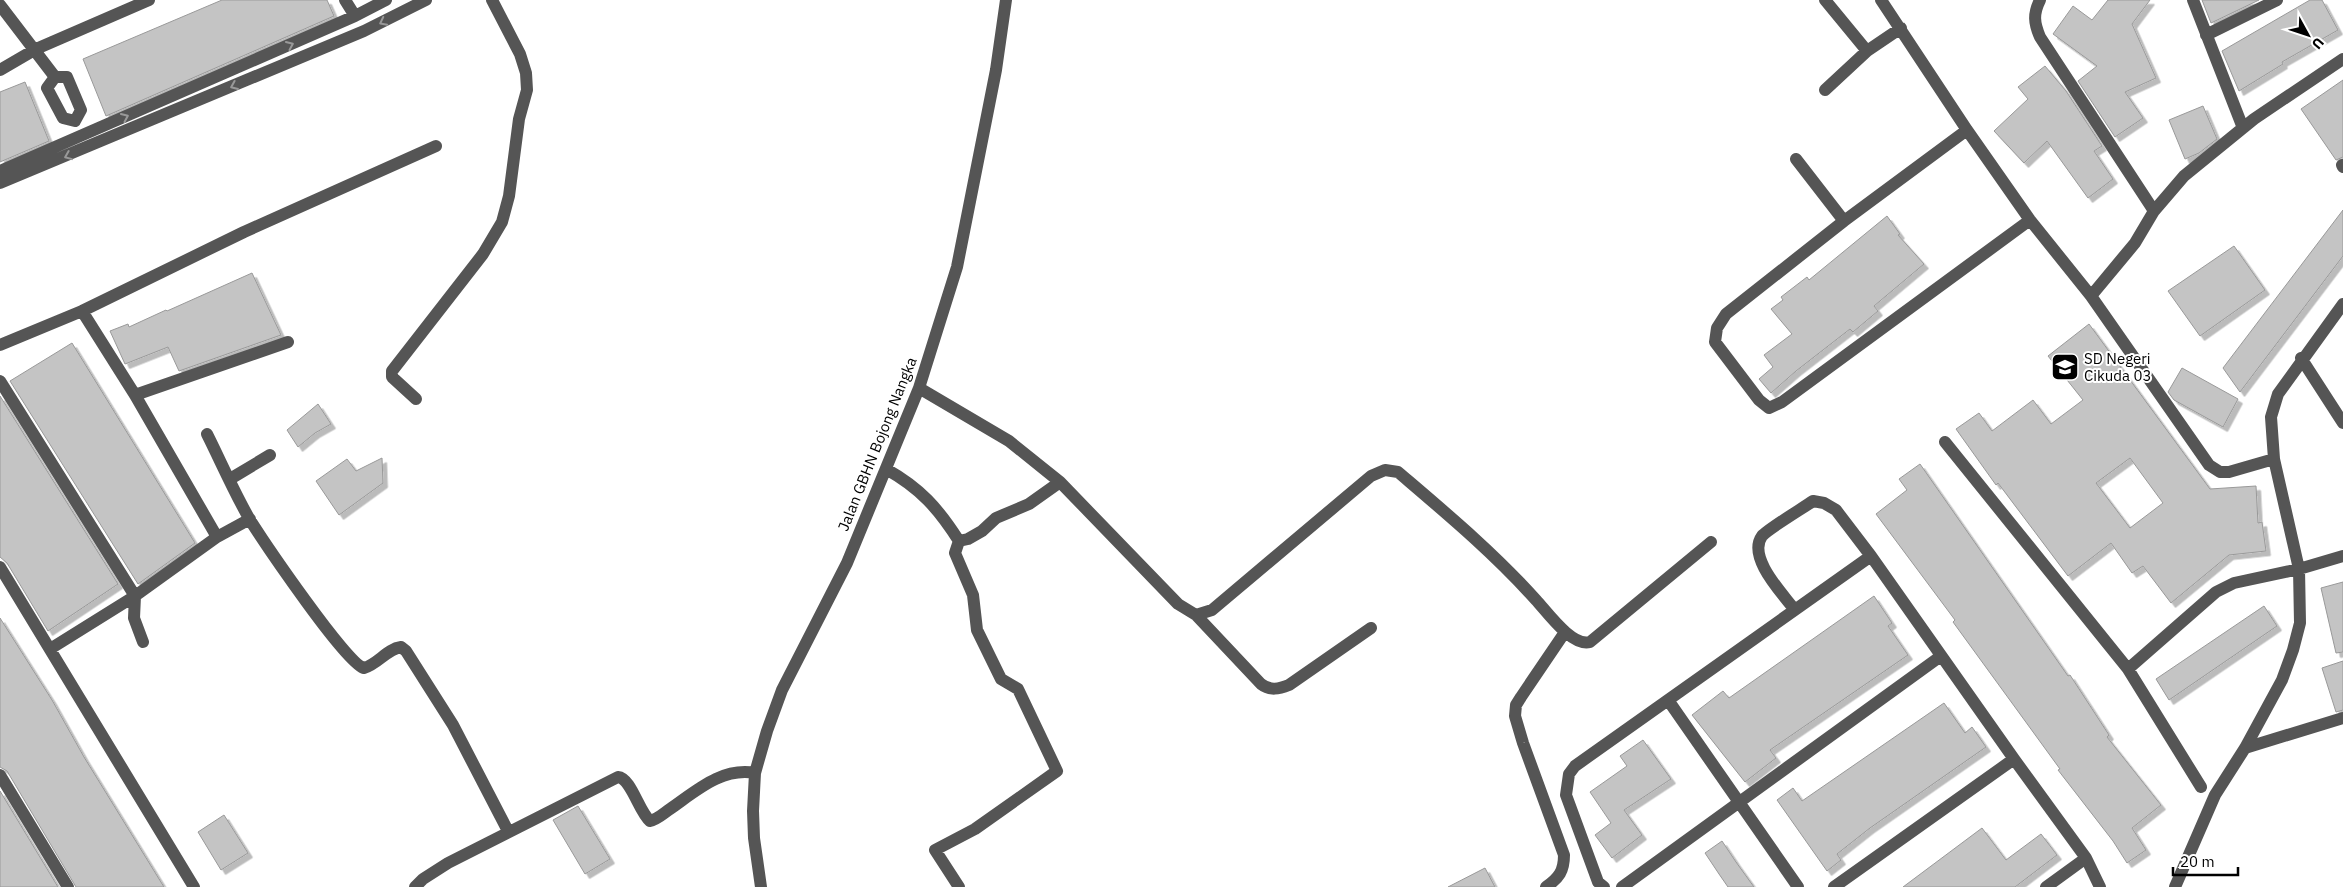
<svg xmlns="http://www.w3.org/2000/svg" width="2343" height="887" viewBox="0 0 2343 887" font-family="'IBM Plex Sans',sans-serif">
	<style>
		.building { fill: #c4c4c4; stroke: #999; fill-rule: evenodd; filter: url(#shadow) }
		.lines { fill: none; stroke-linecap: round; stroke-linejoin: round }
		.minor { stroke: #555; stroke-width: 12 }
		.oneway { stroke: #999 }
		.labels { text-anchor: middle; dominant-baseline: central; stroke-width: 4; stroke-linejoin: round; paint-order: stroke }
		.poi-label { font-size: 15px; fill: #000; stroke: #fff; text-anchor: start }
		.street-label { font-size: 15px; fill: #000; stroke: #fff }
	</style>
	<defs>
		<filter id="shadow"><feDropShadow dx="4.5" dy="4.5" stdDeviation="0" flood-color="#0004"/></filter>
	</defs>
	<rect width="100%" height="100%" fill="#fff"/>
	<path class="building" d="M 222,0 L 327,0 L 334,16 L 106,116 L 83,59 Z
		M 2108,0 L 2150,0 L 2132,24 L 2156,78 L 2125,92 L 2143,118 L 2115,137 L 2078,81 L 2097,66 L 2053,34 L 2073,6 L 2092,20 Z
		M 2202,0 L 2259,0 L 2211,23 Z
		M 2310,0 L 2322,0 L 2338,30 L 2282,62 L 2283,64 L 2239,91 L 2222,51 Z
		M 2045,66 L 2066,91 L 2102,146 L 2094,151 L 2113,179 L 2088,198 L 2047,141 L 2024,163 L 1994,131 L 2028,99 L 2018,87 Z
		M 2343,80 L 2343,157 L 2336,160 L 2301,109 Z
		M 25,82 L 49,141 L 0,162 L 0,92 Z
		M 2203,106 L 2217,139 L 2199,153 L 2185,159 L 2169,120 Z
		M 2343,210 L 2343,256 L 2240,392 L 2223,368 Z
		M 1887,216 L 1900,234 L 1898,235 L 1924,264 L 1874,306 L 1878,311 L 1853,332 L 1850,329 L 1796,371 L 1771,393 L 1759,379 L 1773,367 L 1764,355 L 1792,334 L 1771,309 L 1783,300 L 1781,297 L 1807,277 L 1809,280 Z
		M 2234,246 L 2265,290 L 2200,336 L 2168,291 Z
		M 252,273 L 281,335 L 179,371 L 168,347 L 125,364 L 110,331 L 128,324 L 129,327 L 166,310 L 167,311 Z
		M 2089,324 L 2210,489 L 2256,486 L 2258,523 L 2262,522 L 2266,551 L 2229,555 L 2171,603 L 2143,566 L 2132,573 L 2111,543 L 2068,576 L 1998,483 L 1996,485 L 1956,429 L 1979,413 L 1992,431 L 2033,400 L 2051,424 L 2083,400 L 2048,356 ZM 2130,458 L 2163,503 L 2130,528 L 2096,483 Z
		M 72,343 L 195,543 L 138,584 L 10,381 Z
		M 2182,368 L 2238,399 L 2223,427 L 2174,400 L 2168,392 Z
		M 0,396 L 118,584 L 48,631 L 7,563 L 0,557 Z
		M 318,404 L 331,424 L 315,433 L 298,447 L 287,430 Z
		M 382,458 L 383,483 L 339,515 L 316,481 L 347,459 L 356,471 Z
		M 1920,464 L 2068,676 L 2070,675 L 2109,735 L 2107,737 L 2161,805 L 2132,828 L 2146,850 L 2127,863 L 2113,841 L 2058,770 L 2060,769 L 1953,622 L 1955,620 L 1876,514 L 1907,490 L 1899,479 Z
		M 2343,582 L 2343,652 L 2336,653 L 2321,588 Z
		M 1874,596 L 1892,623 L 1888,626 L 1908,655 L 1770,750 L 1776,758 L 1745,782 L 1692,715 L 1723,691 L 1729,698 Z
		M 2264,606 L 2277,626 L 2169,700 L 2156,679 Z
		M 0,618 L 52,700 L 84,757 L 164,887 L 76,887 L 7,771 L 0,767 Z
		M 2343,661 L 2343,710 L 2336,712 L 2322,668 Z
		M 1944,703 L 1965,733 L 1972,727 L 1986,747 L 1870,828 L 1837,854 L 1841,860 L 1827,871 L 1777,800 L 1793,788 L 1802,801 Z
		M 1643,740 L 1671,779 L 1624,810 L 1642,835 L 1612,858 L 1595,835 L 1611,823 L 1590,792 L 1627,766 L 1620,756 Z
		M 0,791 L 58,887 L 0,887 Z
		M 578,806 L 610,859 L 585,874 L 553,820 Z
		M 224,815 L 248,853 L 221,870 L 198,832 Z
		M 1982,828 L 2006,860 L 2041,834 L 2057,855 L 2015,887 L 1903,887 Z
		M 1722,841 L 1736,862 L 1754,887 L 1728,887 L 1719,874 L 1705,853 Z
		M 1485,868 L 1495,887 L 1448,887 Z"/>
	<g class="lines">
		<path class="minor" d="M 345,0 L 355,16
			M 1825,0 L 1867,51
			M 1881,0 L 1967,130 L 2030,220 L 2091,296 L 2209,465 L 2220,472 L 2229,472 L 2274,459
			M 2040,0 C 2033,14 2034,23 2040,37 L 2154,211
			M 2193,0 L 2243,128
			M 0,5 L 55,77
			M 2206,35 L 2277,0
			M 0,70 L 36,49 L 149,0
			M 55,77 L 67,77 L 81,110 L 75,121
			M 55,77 L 47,88 L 63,118 L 75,121
			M 1825,90 L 1867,51 L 1901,28
			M 1967,130 L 1844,221 L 1726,314 L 1717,328 L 1715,342 L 1759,400 L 1769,408 L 1782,402 L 2030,220
			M 1796,159 L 1844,221
			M 2342,165 L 2343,167
			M 0,171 L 355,16 L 386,0
			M 0,183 L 364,31 L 426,0
			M 2091,296 L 2135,243 L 2154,211 L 2184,176 L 2254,119 L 2343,59
			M 82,311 L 135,395 L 217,537
			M 0,345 L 82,311 L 244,232 L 436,146
			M 2301,358 L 2343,423
			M 0,381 L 135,596 L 134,618 L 143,642
			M 919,388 L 1009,441 L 1060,482 L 1178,604 L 1196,615 L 1212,610 L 1371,476 L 1385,470 L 1398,472 C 1446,513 1494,553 1536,600 C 1548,613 1572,647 1590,642 L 1711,542
			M 135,395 L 288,342
			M 416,399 L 392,377 L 392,371 L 483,254 L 502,222 L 509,196 L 519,119 L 527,90 L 526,73 L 520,54 L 492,0
			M 207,434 C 221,462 234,492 250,520 C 264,542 347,665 364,668 C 378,664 387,649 401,647 L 406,651 L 453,725 L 508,831
			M 1945,442 L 2128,669 L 2201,787
			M 886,469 C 920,488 938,508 959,541
			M 230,479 L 270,455
			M 0,567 L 194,887
			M 1794,609 C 1782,593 1747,557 1762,536 C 1768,529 1803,508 1813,501 L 1824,503 L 1836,510 L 1871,556 L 2014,759 L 2086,858 L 2100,887
			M 1196,615 L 1261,684 C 1270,691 1279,689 1289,685 L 1371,628
			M 50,649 L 135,596 L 217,537 L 250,519
			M 2128,669 L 2216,592 L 2234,583 L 2299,569 L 2343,556
			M 1668,700 L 1798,887
			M 2245,748 L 2343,718
			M 0,775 L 68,887
			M 415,887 L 423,879 L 448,863 L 618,777 C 631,778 639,812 650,821 C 658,819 664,813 670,809 C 696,791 722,767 755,773
			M 761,887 L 754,838 L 753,811 L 755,773 L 767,731 L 782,690 L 847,563 L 919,388 L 957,267 L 996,70 L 1006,0
			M 959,887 L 935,850 L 975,829 L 1057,771 L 1018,689 L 1001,679 L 977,630 L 973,595 L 955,553 L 959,541 L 968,539 L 982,531 L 996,518 L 1029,504 L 1060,482
			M 1546,887 C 1559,878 1564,871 1564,855 L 1523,743 L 1515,716 L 1516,705 L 1521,697 L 1565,632
			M 1604,887 L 1598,882 L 1566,795 L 1569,774 L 1575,766 L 1871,556
			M 1622,887 L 1941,656
			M 1834,887 L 2014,759
			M 2046,887 L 2086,858
			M 2175,887 L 2215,795 L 2245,748 L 2282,680 L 2293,650 L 2300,623 L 2299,569 L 2274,459 L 2271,417 L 2278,394 L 2343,304"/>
	</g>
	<defs><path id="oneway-chevron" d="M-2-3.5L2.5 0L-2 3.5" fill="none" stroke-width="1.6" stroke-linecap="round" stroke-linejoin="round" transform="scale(1.25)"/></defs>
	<g class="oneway">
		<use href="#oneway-chevron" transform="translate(383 22) rotate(153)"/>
		<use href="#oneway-chevron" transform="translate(290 45) rotate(-24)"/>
		<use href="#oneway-chevron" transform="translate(234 86) rotate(157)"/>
		<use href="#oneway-chevron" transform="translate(125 117) rotate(-24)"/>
		<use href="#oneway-chevron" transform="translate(68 156) rotate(158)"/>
	</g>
	<defs>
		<g id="school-square" transform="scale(1.4375)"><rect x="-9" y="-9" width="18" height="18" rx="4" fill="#000" stroke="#fff"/><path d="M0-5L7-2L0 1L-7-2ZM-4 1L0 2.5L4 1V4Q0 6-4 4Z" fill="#fff"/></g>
	</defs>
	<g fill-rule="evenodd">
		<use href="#school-square" x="2065" y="367"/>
	</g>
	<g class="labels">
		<g class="poi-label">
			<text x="2084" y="358">SD Negeri<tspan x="2084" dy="17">Cikuda 03</tspan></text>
		</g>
		<g class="street-label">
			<text transform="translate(877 444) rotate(-68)">Jalan GBHN Bojong Nangka</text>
		</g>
	</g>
	<g transform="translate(2308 35) rotate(130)" stroke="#ffffff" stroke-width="4" paint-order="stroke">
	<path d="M0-4L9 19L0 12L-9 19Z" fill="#000000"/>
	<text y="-8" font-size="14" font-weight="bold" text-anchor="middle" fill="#000000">U</text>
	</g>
	<path d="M2173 867v8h65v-8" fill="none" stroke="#000000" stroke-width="2.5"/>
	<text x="2180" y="867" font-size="15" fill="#000000" stroke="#ffffff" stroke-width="4" paint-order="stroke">20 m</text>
</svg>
